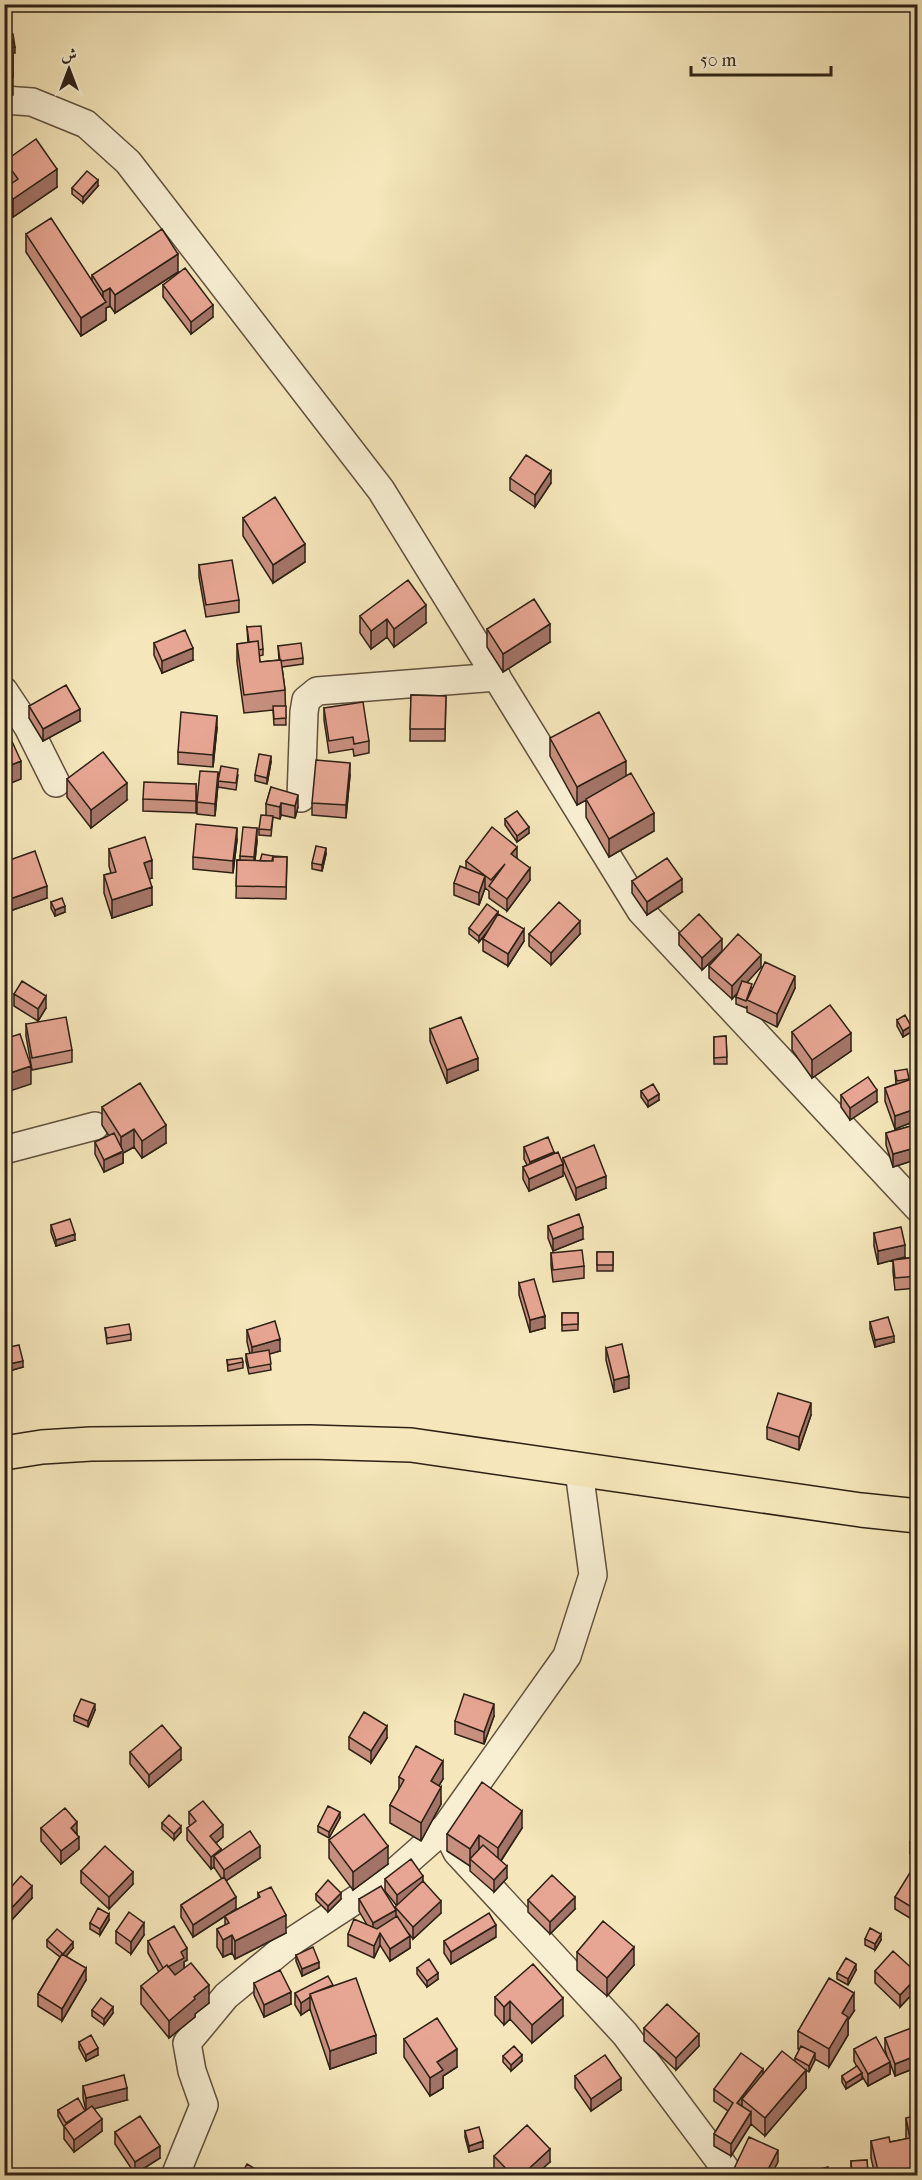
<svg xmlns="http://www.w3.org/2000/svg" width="922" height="2180" viewBox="0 0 922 2180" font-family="'IM FELL French Canon',Amiri,serif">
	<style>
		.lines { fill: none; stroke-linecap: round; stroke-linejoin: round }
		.minor-casing { stroke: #60523e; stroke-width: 30 }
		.major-casing { stroke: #2e2114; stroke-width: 36 }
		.minor { stroke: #f8efd3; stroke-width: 27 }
		.major { stroke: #f5e7bb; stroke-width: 33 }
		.wall { fill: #c78f7e; stroke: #2e2114; stroke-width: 1.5 }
		.shaded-wall { fill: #a27467; stroke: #2e2114; stroke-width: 1.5 }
		.building { fill: #e7a693; stroke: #2e2114; stroke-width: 1.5 }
	</style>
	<rect width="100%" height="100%" fill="#f5e7bb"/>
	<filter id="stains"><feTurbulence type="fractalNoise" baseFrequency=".00333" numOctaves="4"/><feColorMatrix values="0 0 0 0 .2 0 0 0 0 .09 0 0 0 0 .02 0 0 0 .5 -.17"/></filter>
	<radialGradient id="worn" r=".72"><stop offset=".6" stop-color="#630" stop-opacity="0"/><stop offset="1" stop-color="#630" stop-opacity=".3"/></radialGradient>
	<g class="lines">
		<g class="minor-casing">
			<path id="minor" d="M 4,100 L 32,102 L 86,124 L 128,162 L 381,490 L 641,911 L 918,1208
				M 4,691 L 28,727 L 56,783
				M 301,798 L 304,712 L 306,700 L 317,691 L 497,677
				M 4,1150 L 95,1126
				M 579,1471 L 593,1575 L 567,1656 L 445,1828 L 457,1852 L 625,2034 L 731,2176
				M 175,2176 L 204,2105 L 192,2071 L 187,2043 L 226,1996 L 294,1940 L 386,1880 L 445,1828"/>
		</g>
		<g class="major-casing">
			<path id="major" d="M 4,1453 L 42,1447 L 91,1444 L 310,1442 L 411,1445 L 861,1510 L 918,1516"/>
		</g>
		<use href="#minor" class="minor"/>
		<use href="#major" class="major"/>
	</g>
	<path class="wall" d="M 4,35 L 15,47 L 15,53 L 13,53 L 13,95 L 4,95 Z
		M 5,161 L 57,187 L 13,217 L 5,206 L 5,188 L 10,185 L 5,179 Z
		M 98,186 L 83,203 L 72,194 L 72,188 Z
		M 26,234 L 92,280 L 92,275 L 178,272 L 115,313 L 110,306 L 106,308 L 106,320 L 81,336 L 26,252 Z
		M 163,285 L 213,317 L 191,334 L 163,297 Z
		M 510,478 L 551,483 L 535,507 L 510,490 Z
		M 243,518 L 305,562 L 273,583 L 243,536 Z
		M 199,565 L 239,600 L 239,612 L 206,617 L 199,577 Z
		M 360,616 L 426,623 L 394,647 L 387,637 L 371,649 L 360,633 Z
		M 247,627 L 263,649 L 263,655 L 259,656 L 260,662 L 279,660 L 278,646 L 303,658 L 303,664 L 282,667 L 285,690 L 286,725 L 274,725 L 273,710 L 244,713 L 237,662 L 237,644 L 248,643 Z
		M 487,629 L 550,642 L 503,672 L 487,647 Z
		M 154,643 L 193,660 L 162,673 L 154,655 Z
		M 411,695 L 446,696 L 445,741 L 410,741 Z
		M 29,706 L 80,721 L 43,741 L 29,718 Z
		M 324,708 L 369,741 L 369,753 L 354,756 L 353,749 L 329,753 L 324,720 Z
		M 217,728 L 213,767 L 178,764 L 178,752 Z
		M 550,738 L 626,776 L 654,831 L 609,857 L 586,817 L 586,800 L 577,805 L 550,756 Z
		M 271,762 L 267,784 L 255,781 L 255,775 Z
		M 238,775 L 236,790 L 218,787 L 218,781 Z
		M 350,775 L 346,818 L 312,815 L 312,803 Z
		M 67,779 L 127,800 L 91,828 L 67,797 Z
		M 196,784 L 196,813 L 143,811 L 143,799 Z
		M 218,784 L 215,816 L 197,814 L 197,802 Z
		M 271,787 L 298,807 L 295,818 L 281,815 L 280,819 L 273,817 L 271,836 L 259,835 L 259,829 L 266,815 L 266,804 Z
		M 505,819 L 529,833 L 517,842 L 505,825 Z
		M 237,840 L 233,873 L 193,869 L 193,857 Z
		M 257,841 L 255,861 L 260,861 L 273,856 L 287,857 L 286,899 L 236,898 L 237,860 L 240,860 L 240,856 Z
		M 109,849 L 152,878 L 149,879 L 152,905 L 112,918 L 104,893 L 104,875 L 111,873 L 109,866 Z
		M 326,854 L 322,871 L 312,869 L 312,863 Z
		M 517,858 L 530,880 L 507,911 L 489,898 L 489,891 L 485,888 L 479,905 L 454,895 L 454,883 L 466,869 L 466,861 Z
		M 4,862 L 47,898 L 7,912 L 4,905 Z
		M 632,881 L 682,892 L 647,915 L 632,893 Z
		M 51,902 L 65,912 L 55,916 L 51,908 Z
		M 498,915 L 524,941 L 508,966 L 483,951 L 483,939 L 490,928 L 479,942 L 469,934 L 469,928 Z
		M 679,933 L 722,951 L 702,970 L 679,945 Z
		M 529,934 L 580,934 L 551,965 L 529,946 Z
		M 709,966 L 761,967 L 747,982 L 752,988 L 795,988 L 777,1027 L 747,1012 L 747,1006 L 746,1008 L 736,1004 L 736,997 L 738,992 L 732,999 L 709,978 Z
		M 14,994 L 46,1008 L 38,1021 L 14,1006 Z
		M 897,1020 L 911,1032 L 903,1037 L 897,1026 Z
		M 26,1024 L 72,1050 L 72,1062 L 32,1070 L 26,1036 Z
		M 430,1029 L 478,1070 L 447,1083 L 430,1041 Z
		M 792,1032 L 851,1051 L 812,1078 L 792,1050 Z
		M 726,1036 L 727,1064 L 714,1064 L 714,1037 Z
		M 895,1071 L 918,1085 L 918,1120 L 895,1129 L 885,1101 L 885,1088 L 896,1084 Z
		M 641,1091 L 659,1100 L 648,1107 L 641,1097 Z
		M 841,1095 L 877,1102 L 850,1120 L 841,1107 Z
		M 102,1107 L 166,1143 L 142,1158 L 134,1147 L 123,1153 L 123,1163 L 104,1172 L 95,1154 L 95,1142 L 109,1136 L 102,1125 Z
		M 918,1124 L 918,1159 L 893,1167 L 886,1145 L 886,1133 Z
		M 524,1147 L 554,1154 L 563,1176 L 529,1191 L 523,1179 L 523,1167 L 527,1165 L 524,1159 Z
		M 563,1158 L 606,1188 L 576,1200 L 563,1170 Z
		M 918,1171 L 918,1196 L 914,1191 L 914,1173 Z
		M 51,1225 L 75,1240 L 56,1246 L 51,1232 Z
		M 548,1226 L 583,1239 L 553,1251 L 548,1238 Z
		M 874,1233 L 905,1257 L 898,1259 L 918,1257 L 918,1288 L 895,1290 L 893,1272 L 893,1260 L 878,1264 L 874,1246 Z
		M 597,1252 L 613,1252 L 613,1271 L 597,1271 Z
		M 551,1253 L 584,1266 L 584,1278 L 553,1282 L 551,1265 Z
		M 519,1283 L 545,1328 L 530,1332 L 519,1295 Z
		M 562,1313 L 578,1313 L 578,1330 L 562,1331 Z
		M 870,1322 L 894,1342 L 875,1347 L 870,1329 Z
		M 105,1328 L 131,1334 L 131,1340 L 107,1344 Z
		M 247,1330 L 280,1351 L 269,1354 L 271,1370 L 249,1374 L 246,1361 L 246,1354 L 250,1354 L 247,1342 Z
		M 5,1348 L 23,1367 L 9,1371 L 5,1354 Z
		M 606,1348 L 629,1388 L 614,1392 L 606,1360 Z
		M 227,1360 L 243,1362 L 243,1368 L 228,1371 Z
		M 811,1415 L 799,1450 L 767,1439 L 767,1427 Z
		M 95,1710 L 88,1727 L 74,1721 L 74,1715 Z
		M 494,1716 L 484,1744 L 455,1734 L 455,1721 Z
		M 349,1737 L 387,1738 L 371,1763 L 349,1749 Z
		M 130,1752 L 181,1760 L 149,1787 L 130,1764 Z
		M 918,1774 L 918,1808 L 911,1804 L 911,1787 Z
		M 399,1777 L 443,1779 L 439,1785 L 441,1804 L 421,1841 L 390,1823 L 390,1805 L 399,1789 Z
		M 189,1812 L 223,1837 L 216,1843 L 221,1851 L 260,1858 L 226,1881 L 236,1909 L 227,1915 L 258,1898 L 258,1893 L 286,1933 L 235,1959 L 232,1953 L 223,1957 L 217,1947 L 217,1929 L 225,1925 L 225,1916 L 193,1937 L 181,1917 L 181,1905 L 222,1879 L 214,1867 L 211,1869 L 187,1840 L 187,1828 L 190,1826 L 189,1824 Z
		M 340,1818 L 329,1838 L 318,1832 L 318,1826 Z
		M 162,1823 L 181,1832 L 174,1840 L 162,1829 Z
		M 918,1827 L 918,1858 L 910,1854 L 910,1842 Z
		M 41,1828 L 77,1834 L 79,1849 L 61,1864 L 41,1841 Z
		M 522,1828 L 501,1861 L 507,1878 L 494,1892 L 470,1871 L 470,1866 L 447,1851 L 447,1834 Z
		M 329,1840 L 388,1864 L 353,1890 L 329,1858 Z
		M 81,1871 L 133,1884 L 109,1909 L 81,1883 Z
		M 918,1875 L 918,1923 L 895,1909 L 895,1897 Z
		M 385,1879 L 423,1882 L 441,1913 L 413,1939 L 409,1934 L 410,1948 L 390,1961 L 380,1945 L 374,1958 L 348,1946 L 348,1934 L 367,1925 L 359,1911 L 359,1899 L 395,1909 L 397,1906 L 385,1891 Z
		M 316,1894 L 341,1899 L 328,1912 L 316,1900 Z
		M 4,1895 L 32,1898 L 7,1925 L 4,1923 Z
		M 528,1900 L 575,1909 L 550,1934 L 528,1912 Z
		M 109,1920 L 100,1935 L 90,1929 L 90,1923 Z
		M 116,1931 L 144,1935 L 131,1954 L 116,1943 Z
		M 496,1937 L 451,1964 L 444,1953 L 444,1941 Z
		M 865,1939 L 881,1940 L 875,1950 L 865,1945 Z
		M 47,1940 L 73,1948 L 66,1956 L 86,1980 L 62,2021 L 38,2006 L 38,1994 L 60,1957 L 47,1947 Z
		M 148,1941 L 187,1960 L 184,1962 L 184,1969 L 209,2003 L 195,2014 L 195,2017 L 169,2038 L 141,2004 L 141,1986 L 159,1972 L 148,1953 Z
		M 918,1941 L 918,1958 L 916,1956 L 916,1944 Z
		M 577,1952 L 634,1965 L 607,1996 L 577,1970 Z
		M 296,1955 L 319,1968 L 302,1976 L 296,1961 Z
		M 417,1968 L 438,1979 L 427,1987 L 417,1974 Z
		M 856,1970 L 848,1985 L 837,1979 L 837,1973 Z
		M 875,1971 L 918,1974 L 918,1988 L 900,2007 L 875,1983 Z
		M 254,1983 L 291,2004 L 264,2017 L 254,1995 Z
		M 333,1986 L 376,2053 L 330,2069 L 310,2009 L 301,2015 L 295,2005 L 295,1993 Z
		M 495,1997 L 563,2016 L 532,2043 L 510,2019 L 504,2025 L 495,2015 Z
		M 92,2010 L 113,2013 L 104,2025 L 92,2016 Z
		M 854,2011 L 848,2020 L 848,2035 L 829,2067 L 815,2059 L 809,2072 L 806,2070 L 806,2088 L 765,2136 L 751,2124 L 731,2156 L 714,2146 L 714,2134 L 728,2111 L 714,2101 L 714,2089 L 763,2075 L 795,2061 L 795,2058 L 800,2049 L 798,2049 L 798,2031 Z
		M 644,2028 L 699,2046 L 676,2070 L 644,2041 Z
		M 918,2035 L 918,2067 L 895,2076 L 890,2063 L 890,2074 L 868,2086 L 862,2076 L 862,2079 L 846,2089 L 842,2082 L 842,2076 L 857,2067 L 854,2061 L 854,2049 L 888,2059 L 885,2050 L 885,2038 Z
		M 404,2039 L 457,2067 L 443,2076 L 443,2088 L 430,2096 L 404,2057 Z
		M 79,2042 L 98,2055 L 86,2061 L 79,2048 Z
		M 503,2056 L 522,2061 L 511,2071 L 503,2062 Z
		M 575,2076 L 621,2090 L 591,2111 L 575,2088 Z
		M 83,2086 L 127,2100 L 94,2108 L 102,2131 L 74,2152 L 64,2139 L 64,2127 L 58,2116 L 58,2110 L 86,2111 L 83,2098 Z
		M 906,2118 L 918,2175 L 875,2175 L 871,2158 L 871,2141 L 890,2142 L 906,2139 Z
		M 465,2131 L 483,2148 L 469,2152 L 465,2137 Z
		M 115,2132 L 160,2158 L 135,2174 L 115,2144 Z
		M 494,2156 L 550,2162 L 535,2175 L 501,2175 L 494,2168 Z
		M 867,2160 L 868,2175 L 851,2175 L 851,2161 Z"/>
	<path class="shaded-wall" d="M 57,169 L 57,187 L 13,217 L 13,199 Z
		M 98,180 L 98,186 L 83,203 L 83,197 Z
		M 178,254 L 178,272 L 115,313 L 115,295 Z
		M 110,288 L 110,306 L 106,308 L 106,320 L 81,336 L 81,318 L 103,304 L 103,292 Z
		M 213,305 L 213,317 L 191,334 L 191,322 Z
		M 551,471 L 551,483 L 535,507 L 535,495 Z
		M 305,544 L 305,562 L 273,583 L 273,565 Z
		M 426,605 L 426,623 L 394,647 L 394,629 Z
		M 387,619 L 387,637 L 371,649 L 371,631 Z
		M 550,624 L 550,642 L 503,672 L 503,654 Z
		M 193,648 L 193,660 L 162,673 L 162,661 Z
		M 80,709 L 80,721 L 43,741 L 43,729 Z
		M 217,716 L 217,728 L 213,767 L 213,755 Z
		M 271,756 L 271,762 L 267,784 L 267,778 Z
		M 21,761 L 21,779 L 4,786 L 4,768 Z
		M 626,761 L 626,779 L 577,805 L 577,787 Z
		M 350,763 L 350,775 L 346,818 L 346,805 Z
		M 218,772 L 218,784 L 215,816 L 215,804 Z
		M 127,783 L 127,800 L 91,828 L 91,810 Z
		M 298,795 L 298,807 L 295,818 L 295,806 Z
		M 281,803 L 281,815 L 280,819 L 280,807 Z
		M 654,813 L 654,831 L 609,857 L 609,839 Z
		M 529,827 L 529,833 L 517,842 L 517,836 Z
		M 237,828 L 237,840 L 233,873 L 233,861 Z
		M 257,828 L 257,841 L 254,869 L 254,857 Z
		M 517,847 L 517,859 L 511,854 Z
		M 326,848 L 326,854 L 322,871 L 322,865 Z
		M 152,860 L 152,878 L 144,881 L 144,863 Z
		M 530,868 L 530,880 L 507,911 L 507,899 Z
		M 485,876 L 485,888 L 479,905 L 479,893 Z
		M 682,879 L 682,892 L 647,915 L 647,902 Z
		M 47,886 L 47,898 L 7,912 L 7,900 Z
		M 152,887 L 152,905 L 112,918 L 112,900 Z
		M 65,906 L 65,912 L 55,916 L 55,910 Z
		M 498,912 L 498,918 L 479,942 L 479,936 Z
		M 580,921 L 580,934 L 551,965 L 551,953 Z
		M 524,929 L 524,941 L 508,966 L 508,954 Z
		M 722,939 L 722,951 L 702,970 L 702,958 Z
		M 761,955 L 761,967 L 732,999 L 732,986 Z
		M 795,976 L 795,988 L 777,1027 L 777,1014 Z
		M 46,996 L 46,1008 L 38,1021 L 38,1009 Z
		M 911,1026 L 911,1032 L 903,1037 L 903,1031 Z
		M 851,1033 L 851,1051 L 812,1078 L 812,1060 Z
		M 478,1058 L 478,1070 L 447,1083 L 447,1070 Z
		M 31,1066 L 31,1084 L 4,1093 L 4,1075 Z
		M 877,1090 L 877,1102 L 850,1120 L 850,1108 Z
		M 659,1094 L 659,1100 L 648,1107 L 648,1101 Z
		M 918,1108 L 918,1120 L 895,1129 L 895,1116 Z
		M 166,1125 L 166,1143 L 142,1158 L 142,1141 Z
		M 134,1129 L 134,1147 L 123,1153 L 123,1163 L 104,1172 L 104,1160 L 121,1153 L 121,1137 Z
		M 918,1147 L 918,1159 L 893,1167 L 893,1154 Z
		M 554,1152 L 554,1164 L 530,1174 L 530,1162 Z
		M 563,1164 L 563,1176 L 529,1191 L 529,1179 Z
		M 606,1176 L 606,1188 L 576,1200 L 576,1188 Z
		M 583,1227 L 583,1239 L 553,1251 L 553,1239 Z
		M 75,1234 L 75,1240 L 56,1246 L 56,1240 Z
		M 905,1245 L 905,1257 L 878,1264 L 878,1251 Z
		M 545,1316 L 545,1328 L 530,1332 L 530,1320 Z
		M 894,1336 L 894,1342 L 875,1347 L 875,1340 Z
		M 280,1339 L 280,1351 L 252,1359 L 252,1347 Z
		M 23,1361 L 23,1367 L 9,1371 L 9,1364 Z
		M 629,1376 L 629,1388 L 614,1392 L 614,1380 Z
		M 811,1403 L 811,1415 L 799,1450 L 799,1437 Z
		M 95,1704 L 95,1710 L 88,1727 L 88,1721 Z
		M 494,1704 L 494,1716 L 484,1744 L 484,1732 Z
		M 387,1726 L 387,1738 L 371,1763 L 371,1751 Z
		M 181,1748 L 181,1760 L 149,1787 L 149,1775 Z
		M 443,1761 L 443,1779 L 431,1799 L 431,1781 Z
		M 441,1787 L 441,1804 L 421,1841 L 421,1823 Z
		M 522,1811 L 522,1828 L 498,1865 L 498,1848 Z
		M 340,1812 L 340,1818 L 329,1838 L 329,1832 Z
		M 77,1822 L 77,1834 L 71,1828 Z
		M 223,1825 L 223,1837 L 210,1848 L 210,1836 Z
		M 181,1826 L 181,1832 L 174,1840 L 174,1834 Z
		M 479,1835 L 479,1853 L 470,1859 L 470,1867 L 470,1849 Z
		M 79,1837 L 79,1849 L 61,1864 L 61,1851 Z
		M 260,1846 L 260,1858 L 224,1882 L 224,1870 Z
		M 388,1846 L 388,1864 L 353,1890 L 353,1872 Z
		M 221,1849 L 221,1861 L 214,1856 L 214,1867 L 211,1869 L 211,1857 Z
		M 507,1866 L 507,1878 L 494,1892 L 494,1880 Z
		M 133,1872 L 133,1884 L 109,1909 L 109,1897 Z
		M 423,1876 L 423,1888 L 397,1907 L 397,1895 Z
		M 32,1886 L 32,1898 L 7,1925 L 7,1913 Z
		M 341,1893 L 341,1899 L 328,1912 L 328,1906 Z
		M 236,1897 L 236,1909 L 193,1937 L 193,1925 Z
		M 575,1897 L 575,1909 L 550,1934 L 550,1922 Z
		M 441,1901 L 441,1913 L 413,1939 L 413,1927 Z
		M 396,1910 L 396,1922 L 373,1935 L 373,1923 Z
		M 109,1914 L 109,1920 L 100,1935 L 100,1929 Z
		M 286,1915 L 286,1933 L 235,1959 L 235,1941 Z
		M 144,1923 L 144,1935 L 131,1954 L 131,1942 Z
		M 496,1925 L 496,1937 L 451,1964 L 451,1952 Z
		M 380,1933 L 380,1945 L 374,1958 L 374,1946 Z
		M 881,1934 L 881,1940 L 875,1950 L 875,1944 Z
		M 232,1935 L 232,1953 L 223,1957 L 223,1940 Z
		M 410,1936 L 410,1948 L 390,1961 L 390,1949 Z
		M 73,1942 L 73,1948 L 63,1960 L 63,1954 Z
		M 634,1947 L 634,1965 L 607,1996 L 607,1978 Z
		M 187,1948 L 187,1960 L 184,1962 L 184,1970 L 164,1981 L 164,1969 L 181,1952 Z
		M 319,1962 L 319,1968 L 302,1976 L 302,1969 Z
		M 856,1964 L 856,1970 L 848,1985 L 848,1979 Z
		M 86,1968 L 86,1980 L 62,2021 L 62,2009 Z
		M 438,1973 L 438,1979 L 427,1987 L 427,1981 Z
		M 918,1976 L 918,1988 L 900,2007 L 900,1995 Z
		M 209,1985 L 209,2003 L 195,2014 L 195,2017 L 169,2038 L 169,2021 L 194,1997 Z
		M 291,1992 L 291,2004 L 264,2017 L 264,2005 Z
		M 854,1993 L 854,2011 L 848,2020 L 848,2035 L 829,2067 L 829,2049 L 842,2013 Z
		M 310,1997 L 310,2009 L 301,2015 L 301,2003 Z
		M 563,1998 L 563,2016 L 532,2043 L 532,2025 Z
		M 510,2001 L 510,2019 L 504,2025 L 504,2007 Z
		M 113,2007 L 113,2013 L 104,2025 L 104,2019 Z
		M 699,2034 L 699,2046 L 676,2070 L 676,2058 Z
		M 376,2035 L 376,2053 L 330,2069 L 330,2051 Z
		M 98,2048 L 98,2055 L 86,2061 L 86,2055 Z
		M 457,2049 L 457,2067 L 443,2076 L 443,2088 L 430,2096 L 430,2078 L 437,2062 Z
		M 815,2053 L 815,2060 L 809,2072 L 809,2066 Z
		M 522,2055 L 522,2061 L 511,2071 L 511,2065 Z
		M 918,2055 L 918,2067 L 895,2076 L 895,2064 Z
		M 890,2062 L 890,2074 L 868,2086 L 868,2074 Z
		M 763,2069 L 763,2081 L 742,2099 L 742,2108 L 737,2103 Z
		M 806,2070 L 806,2088 L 765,2136 L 765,2118 Z
		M 862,2073 L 862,2079 L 846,2089 L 846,2083 Z
		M 621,2078 L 621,2090 L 591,2111 L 591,2099 Z
		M 127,2088 L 127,2100 L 86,2111 L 86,2098 Z
		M 751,2112 L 751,2124 L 731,2156 L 731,2144 Z
		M 102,2119 L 102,2131 L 74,2152 L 74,2140 Z
		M 483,2141 L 483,2148 L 469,2152 L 469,2146 Z
		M 160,2146 L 160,2158 L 135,2174 L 135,2162 Z
		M 550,2149 L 550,2162 L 535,2175 L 522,2175 Z
		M 778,2150 L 778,2162 L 771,2175 L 765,2175 Z
		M 918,2171 L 918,2175 L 895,2175 Z"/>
	<path class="building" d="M 13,34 L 15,47 L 13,47 L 13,40 L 4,40 L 4,35 Z
		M 4,40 L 13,40 L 13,77 L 4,77 Z
		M 36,139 L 57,169 L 13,199 L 5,188 L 18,179 L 5,161 Z
		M 87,171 L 98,180 L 83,197 L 72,188 Z
		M 51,218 L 106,302 L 81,318 L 26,234 Z
		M 162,229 L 178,254 L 115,295 L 110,288 L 103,292 L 92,275 Z
		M 185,268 L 213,305 L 191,322 L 163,285 Z
		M 526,455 L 551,471 L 535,495 L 510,478 Z
		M 275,497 L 305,544 L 273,565 L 243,518 Z
		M 232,560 L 239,600 L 206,605 L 199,565 Z
		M 408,580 L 426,605 L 394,629 L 387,619 L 371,631 L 360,616 Z
		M 534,599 L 550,624 L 503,654 L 487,629 Z
		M 261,626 L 263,649 L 259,650 L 258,641 L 249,642 L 247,627 Z
		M 185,630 L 193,648 L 162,661 L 154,643 Z
		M 258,641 L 260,662 L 281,660 L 285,690 L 244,695 L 237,644 Z
		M 301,643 L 303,658 L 281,661 L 281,660 L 280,660 L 278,646 Z
		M 66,685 L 80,709 L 43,729 L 29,706 Z
		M 411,695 L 446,696 L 445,729 L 410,729 Z
		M 363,702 L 369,741 L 354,744 L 353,737 L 329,741 L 324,708 Z
		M 273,706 L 286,706 L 286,718 L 274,719 Z
		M 181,712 L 217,716 L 213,755 L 178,752 Z
		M 599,712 L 626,761 L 577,787 L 550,738 Z
		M 4,724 L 21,761 L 4,768 Z
		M 103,752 L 127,783 L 91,810 L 67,779 Z
		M 259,754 L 271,756 L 267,778 L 255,775 Z
		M 316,760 L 350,763 L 346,805 L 312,803 Z
		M 221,766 L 238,769 L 236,783 L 218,781 Z
		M 200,771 L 218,772 L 215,804 L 197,802 Z
		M 631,773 L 654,813 L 609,839 L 586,799 Z
		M 144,782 L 196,784 L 196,801 L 143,799 Z
		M 271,787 L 298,795 L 295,806 L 281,803 L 280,807 L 266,804 Z
		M 517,811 L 529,827 L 517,836 L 505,819 Z
		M 261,815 L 273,816 L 271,830 L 259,829 Z
		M 196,824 L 237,828 L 233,861 L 193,857 Z
		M 243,827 L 257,828 L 254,857 L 240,856 Z
		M 492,827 L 517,847 L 511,854 L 530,868 L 507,899 L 489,886 L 505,864 L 491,880 L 466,861 Z
		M 145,837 L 152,860 L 144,863 L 152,887 L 112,900 L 104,875 L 116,872 L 109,849 Z
		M 316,846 L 326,848 L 322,865 L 312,863 Z
		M 35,851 L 47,886 L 7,900 L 4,893 L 4,862 Z
		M 262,854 L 273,856 L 272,861 L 260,861 Z
		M 273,857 L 287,857 L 286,887 L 236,886 L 237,860 L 273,861 Z
		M 667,858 L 682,879 L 647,902 L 632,881 Z
		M 460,866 L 485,876 L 479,893 L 454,883 Z
		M 62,898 L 65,906 L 55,910 L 51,902 Z
		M 559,902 L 580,921 L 551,953 L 529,934 Z
		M 487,904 L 498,912 L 479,936 L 469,928 Z
		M 498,914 L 524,929 L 508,954 L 483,939 Z
		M 699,914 L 722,939 L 702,958 L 679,933 Z
		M 738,934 L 761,955 L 732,986 L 709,966 Z
		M 765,962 L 795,976 L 777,1014 L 747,1000 Z
		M 22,981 L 46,996 L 38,1009 L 14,994 Z
		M 742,981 L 752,984 L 746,1001 L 736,997 Z
		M 830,1005 L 851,1033 L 812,1060 L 792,1032 Z
		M 905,1015 L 911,1026 L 903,1031 L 897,1020 Z
		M 66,1017 L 72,1050 L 32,1058 L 26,1024 Z
		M 461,1017 L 478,1058 L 447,1070 L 430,1029 Z
		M 20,1034 L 31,1066 L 4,1075 L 4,1039 Z
		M 726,1036 L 727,1057 L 714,1058 L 714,1037 Z
		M 907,1069 L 909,1079 L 897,1081 L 895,1071 Z
		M 868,1077 L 877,1090 L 850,1108 L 841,1095 Z
		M 915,1078 L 918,1085 L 918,1108 L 895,1116 L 885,1088 Z
		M 140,1083 L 166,1125 L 142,1141 L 134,1129 L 121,1137 L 102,1107 Z
		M 653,1084 L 659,1094 L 648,1101 L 641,1091 Z
		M 918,1124 L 918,1147 L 893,1154 L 886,1133 Z
		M 114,1133 L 123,1151 L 104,1160 L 95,1142 Z
		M 548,1137 L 554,1152 L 530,1162 L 524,1147 Z
		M 594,1145 L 606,1176 L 576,1188 L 563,1158 Z
		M 558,1152 L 563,1164 L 529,1179 L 523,1167 Z
		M 918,1171 L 918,1178 L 914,1173 Z
		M 579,1214 L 583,1227 L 553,1239 L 548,1226 Z
		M 70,1219 L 75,1234 L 56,1240 L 51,1225 Z
		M 901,1227 L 905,1245 L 878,1251 L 874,1233 Z
		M 582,1250 L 584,1266 L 553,1270 L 551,1253 Z
		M 597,1252 L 613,1252 L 613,1265 L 597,1265 Z
		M 918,1257 L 918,1276 L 895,1278 L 893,1260 Z
		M 534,1279 L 545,1316 L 530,1320 L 519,1283 Z
		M 562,1313 L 578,1313 L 578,1324 L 562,1325 Z
		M 888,1317 L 894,1336 L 875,1340 L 870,1322 Z
		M 275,1321 L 280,1339 L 252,1347 L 247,1330 Z
		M 129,1324 L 131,1334 L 107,1338 L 105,1328 Z
		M 622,1344 L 629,1376 L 614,1380 L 606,1348 Z
		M 19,1345 L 23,1361 L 9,1364 L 5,1348 Z
		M 269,1350 L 271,1364 L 249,1368 L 246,1354 Z
		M 242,1358 L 243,1362 L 228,1365 L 227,1360 Z
		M 778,1393 L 811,1403 L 799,1437 L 767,1427 Z
		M 464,1694 L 494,1704 L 484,1732 L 455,1721 Z
		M 81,1699 L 95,1704 L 88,1721 L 74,1715 Z
		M 364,1712 L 387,1726 L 371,1751 L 349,1737 Z
		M 162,1725 L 181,1748 L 149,1775 L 130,1752 Z
		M 416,1746 L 443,1761 L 431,1781 L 441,1787 L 421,1823 L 390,1805 L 404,1780 L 399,1777 Z
		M 918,1774 L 918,1790 L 911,1787 Z
		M 482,1782 L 522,1811 L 498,1848 L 479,1835 L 470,1849 L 447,1834 Z
		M 203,1801 L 223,1825 L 210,1836 L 221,1849 L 211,1857 L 187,1828 L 196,1821 L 189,1812 Z
		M 328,1806 L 340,1812 L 329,1832 L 318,1826 Z
		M 65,1808 L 77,1822 L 71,1828 L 79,1837 L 61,1851 L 41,1828 Z
		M 364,1814 L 388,1846 L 353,1872 L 329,1840 Z
		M 169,1815 L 181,1826 L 174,1834 L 162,1823 Z
		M 918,1827 L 918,1846 L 910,1842 Z
		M 250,1831 L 260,1846 L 224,1870 L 214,1856 Z
		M 483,1845 L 507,1866 L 494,1880 L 470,1859 Z
		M 105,1846 L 133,1872 L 109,1897 L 81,1871 Z
		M 411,1859 L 423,1876 L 397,1895 L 385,1879 Z
		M 911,1871 L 918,1875 L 918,1911 L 895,1897 Z
		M 552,1875 L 575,1897 L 550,1922 L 528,1900 Z
		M 21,1876 L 32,1886 L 7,1913 L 4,1911 L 4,1895 Z
		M 224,1877 L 236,1897 L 193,1925 L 181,1905 Z
		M 328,1880 L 341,1893 L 328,1906 L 316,1894 Z
		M 423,1881 L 441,1901 L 413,1927 L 395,1907 Z
		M 381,1886 L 396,1910 L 373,1923 L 359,1899 Z
		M 271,1887 L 286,1915 L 235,1941 L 232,1935 L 223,1940 L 217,1929 L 229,1923 L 225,1916 L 260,1897 L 258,1893 Z
		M 98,1908 L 109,1914 L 100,1929 L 90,1923 Z
		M 129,1912 L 144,1923 L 131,1942 L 116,1931 Z
		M 489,1913 L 496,1925 L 451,1952 L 444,1941 Z
		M 397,1916 L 410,1936 L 390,1949 L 380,1933 L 374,1946 L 348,1934 L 354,1919 L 377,1929 Z
		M 603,1921 L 634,1947 L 607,1978 L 577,1952 Z
		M 174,1926 L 187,1948 L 181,1952 L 184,1958 L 168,1967 L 167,1965 L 163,1968 L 148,1941 Z
		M 870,1928 L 881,1934 L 875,1944 L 865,1939 Z
		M 57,1929 L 73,1942 L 63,1954 L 47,1940 Z
		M 313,1947 L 319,1962 L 302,1969 L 296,1955 Z
		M 893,1951 L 918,1974 L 918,1976 L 900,1995 L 875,1971 Z
		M 62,1954 L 86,1968 L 62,2009 L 38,1994 Z
		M 846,1958 L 856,1964 L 848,1979 L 837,1973 Z
		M 429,1959 L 438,1973 L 427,1981 L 417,1968 Z
		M 191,1963 L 209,1985 L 194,1997 L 195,1999 L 169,2021 L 141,1986 L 167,1965 L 175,1975 Z
		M 533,1964 L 563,1998 L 532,2025 L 510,2001 L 504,2007 L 495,1997 Z
		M 280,1970 L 291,1992 L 264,2005 L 254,1983 Z
		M 328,1976 L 333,1985 L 310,1994 L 310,1997 L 301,2003 L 295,1993 Z
		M 356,1978 L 376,2035 L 330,2051 L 310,1994 Z
		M 829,1978 L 854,1993 L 842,2013 L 848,2017 L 829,2049 L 798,2031 Z
		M 101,1998 L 113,2007 L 104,2019 L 92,2010 Z
		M 667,2004 L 699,2034 L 676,2058 L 644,2028 Z
		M 437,2018 L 457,2049 L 437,2062 L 443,2070 L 430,2078 L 404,2039 Z
		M 914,2027 L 918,2035 L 918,2055 L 895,2064 L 885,2038 Z
		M 91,2035 L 98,2048 L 86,2055 L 79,2042 Z
		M 876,2037 L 890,2062 L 868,2074 L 854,2049 Z
		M 514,2046 L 522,2055 L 511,2065 L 503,2056 Z
		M 801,2046 L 815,2053 L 809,2066 L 795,2058 Z
		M 782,2051 L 806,2070 L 765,2118 L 742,2099 Z
		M 741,2053 L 763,2069 L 737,2103 L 751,2112 L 731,2144 L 714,2134 L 733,2103 L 714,2089 Z
		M 605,2055 L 621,2078 L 591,2099 L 575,2076 Z
		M 857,2066 L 862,2073 L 846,2083 L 842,2076 Z
		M 124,2075 L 127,2088 L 86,2098 L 83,2086 Z
		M 78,2098 L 85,2111 L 66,2123 L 58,2110 Z
		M 92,2106 L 102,2119 L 74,2140 L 64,2126 Z
		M 918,2115 L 918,2171 L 895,2175 L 879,2175 L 871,2141 L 889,2137 L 890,2142 L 910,2138 L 906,2118 Z
		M 140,2116 L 160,2146 L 135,2162 L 115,2132 Z
		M 527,2125 L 550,2149 L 522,2175 L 512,2175 L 494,2156 Z
		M 479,2127 L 483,2141 L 469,2146 L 465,2131 Z
		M 749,2137 L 778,2150 L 765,2175 L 731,2175 Z
		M 867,2160 L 868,2173 L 852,2174 L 851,2161 Z
		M 247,2164 L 264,2174 L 264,2175 L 241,2175 Z
		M 828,2167 L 829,2174 L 843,2171 L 844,2175 L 814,2175 L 812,2171 Z"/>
	<rect width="922" height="2180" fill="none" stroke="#f5e7bb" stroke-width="24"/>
	<rect x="6" y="6" width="910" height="2168" fill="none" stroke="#2e2114" stroke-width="3"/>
	<rect x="12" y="12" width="898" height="2156" fill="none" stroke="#2e2114" stroke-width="1.5"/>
	<g transform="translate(69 69)" stroke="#f8efd3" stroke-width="4.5" paint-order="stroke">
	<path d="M0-4.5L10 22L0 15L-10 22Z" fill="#2e2114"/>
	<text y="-9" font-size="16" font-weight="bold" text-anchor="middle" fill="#2e2114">ش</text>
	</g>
	<path d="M691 66v9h140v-9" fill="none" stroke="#2e2114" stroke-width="3"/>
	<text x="700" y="66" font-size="18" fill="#2e2114" stroke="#f8efd3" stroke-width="4.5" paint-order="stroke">50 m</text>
	<rect width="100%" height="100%" filter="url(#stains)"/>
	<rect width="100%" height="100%" fill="url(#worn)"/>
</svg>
